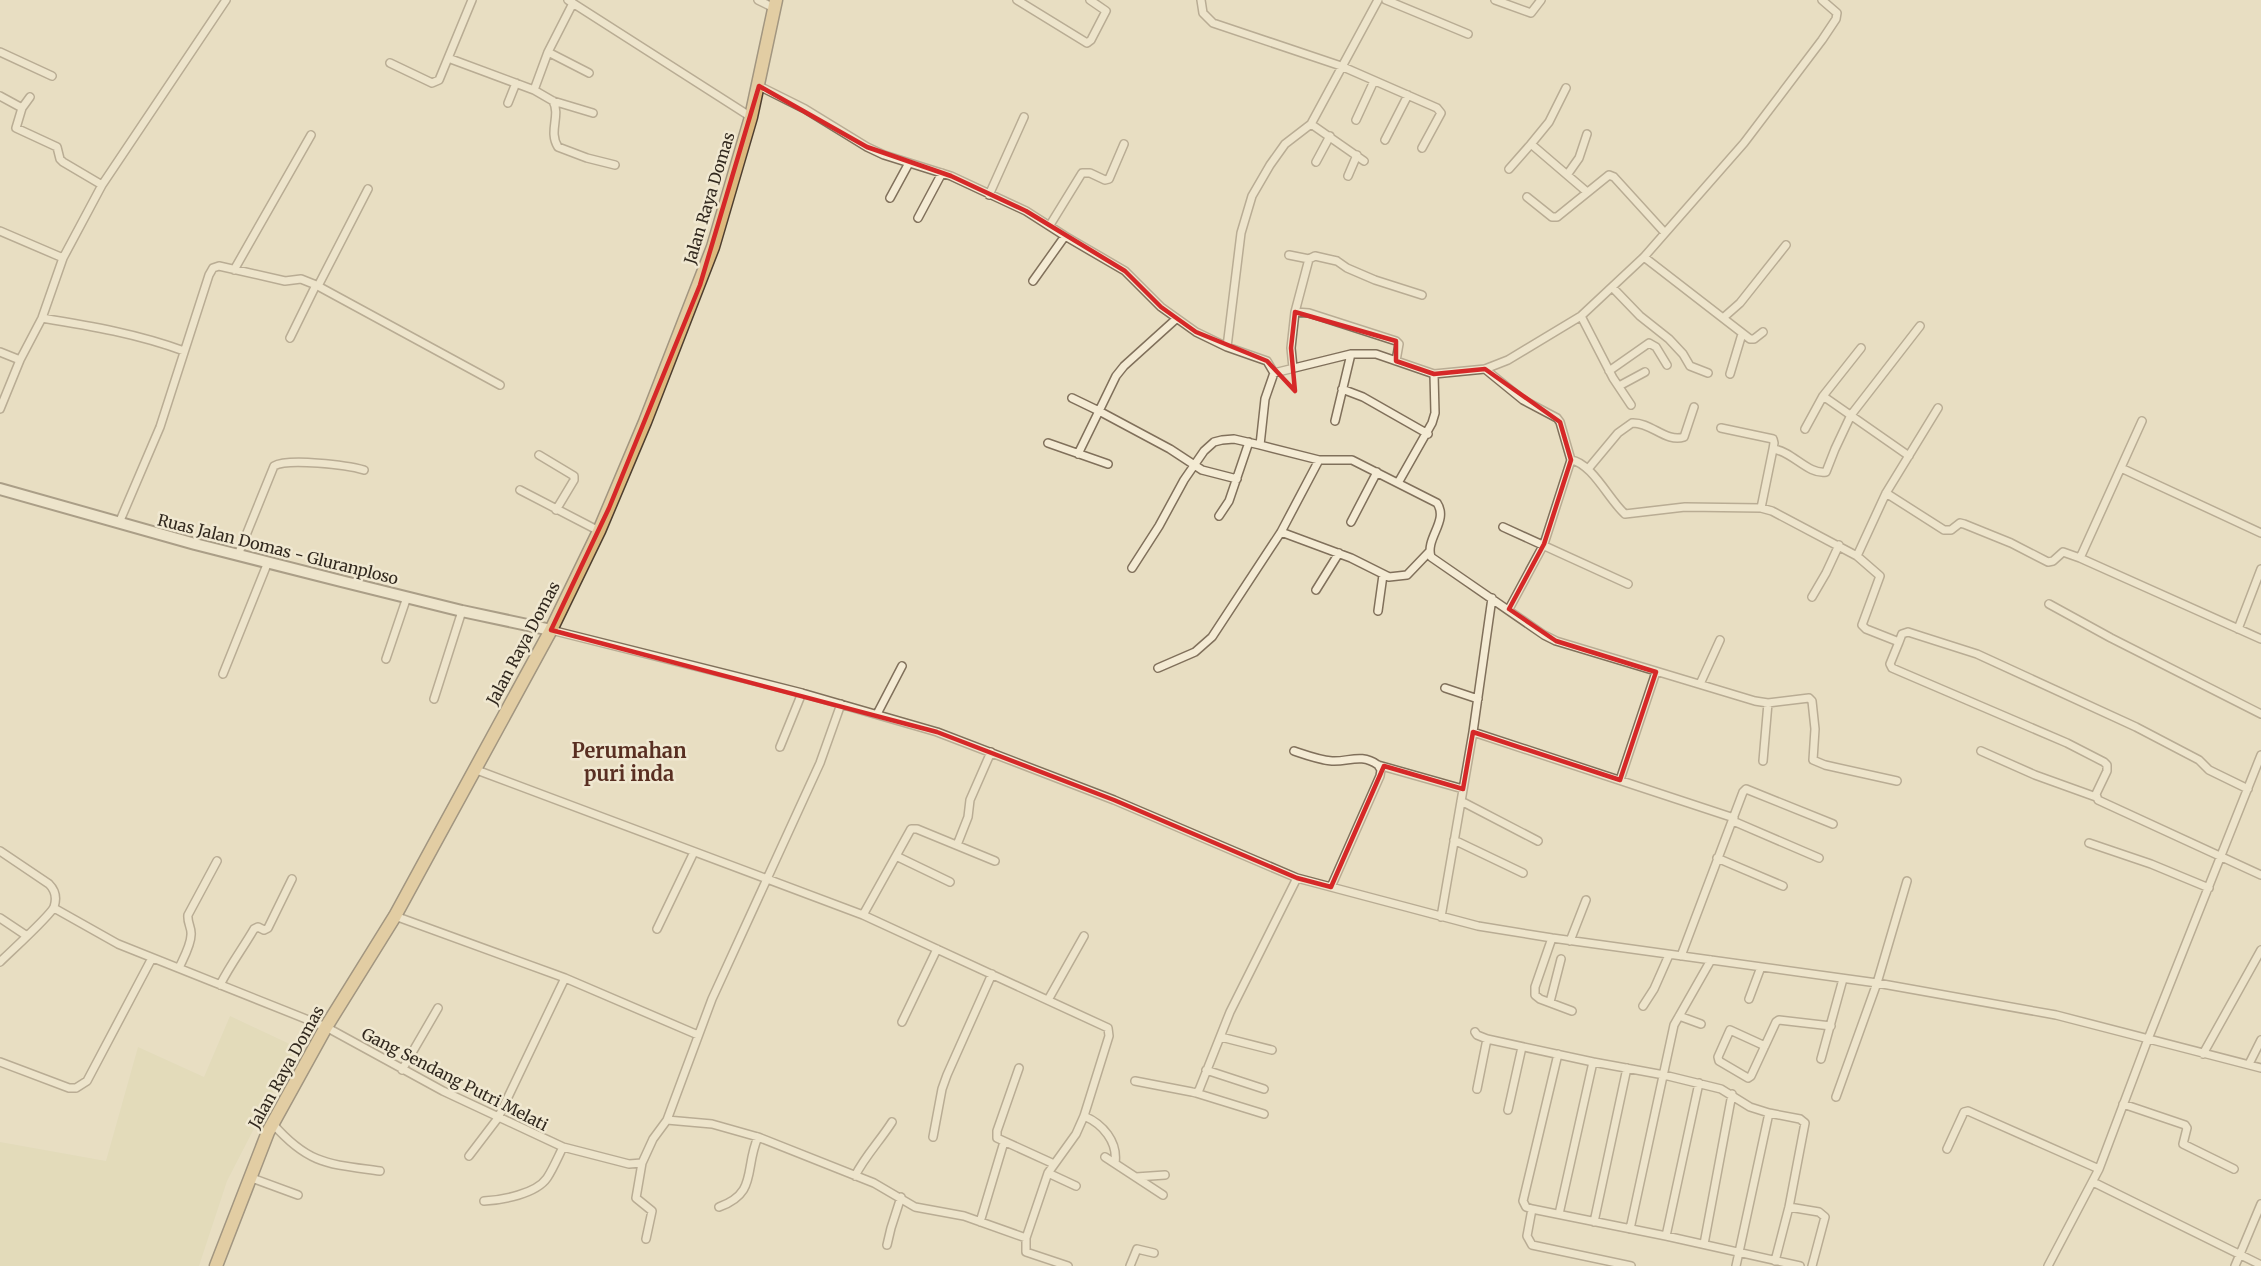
<svg xmlns="http://www.w3.org/2000/svg" width="2261" height="1266" viewBox="0 0 2261 1266" font-family="Merriweather,serif">
	<style>
		.farmland { fill: #ddd7b0 }
		.lines { fill: none; stroke-linecap: round; stroke-linejoin: round }
		.minor-casing { stroke: #80705b; stroke-width: 10 }
		.secondary-casing { stroke: #61513f; stroke-width: 14 }
		.trunk-casing { stroke: #4e3e2f; stroke-width: 15 }
		.minor { stroke: #f4ebd4; stroke-width: 7 }
		.secondary { stroke: #f4ebd4; stroke-width: 10 }
		.trunk { stroke: #dcb97d; stroke-width: 12 }
		.marked { fill: none; stroke: #d62828; stroke-width: 4.5; stroke-linejoin: round }
		.labels { text-anchor: middle; dominant-baseline: central; stroke-width: 5; stroke-linejoin: round; paint-order: stroke }
		.street-label { font-size: 16px; fill: #31281e; stroke: #f0e8d1 }
		.quarter-label { font-size: 20px; font-weight: bold; fill: #592f22; stroke: #f0e8d1 }
	</style>
	<rect width="100%" height="100%" fill="#e8dec2"/>
	<path class="farmland" d="M 230,1016 L 296,1047 L 227,1181 L 199,1266 L 0,1266 L 0,1142 L 106,1161 L 138,1047 L 204,1077 Z"/>
	<g class="lines">
		<g class="minor-casing">
			<path id="minor" d="M 568,0 L 751,117
				M 758,0 L 774,8
				M 1017,0 L 1087,43 L 1091,40 L 1106,11 L 1090,0
				M 1201,0 L 1203,13 L 1213,23 L 1341,66 L 1437,108 L 1441,113 L 1422,148
				M 1386,0 L 1468,34
				M 1495,0 L 1531,13 L 1541,0
				M 573,3 L 548,52 L 534,90 L 553,101 L 593,113
				M 0,52 L 52,76
				M 548,52 L 589,73
				M 448,58 L 534,90
				M 390,63 L 432,83 L 439,80 L 472,0
				M 759,86 L 805,109 L 867,147 L 884,155 L 951,176 L 1026,211 L 1065,236 L 1125,271 L 1161,307 L 1196,332 L 1227,347 L 1267,361 L 1274,373 L 1351,354 L 1376,354 L 1434,374 L 1485,369 L 1508,360 L 1581,316 L 1644,257 L 1744,143 L 1822,40 L 1836,19 L 1837,13 L 1822,0
				M 1566,88 L 1549,122 L 1531,144 L 1587,192
				M 0,96 L 22,108
				M 30,97 L 22,108 L 16,128 L 57,147 L 60,159 L 63,162 L 102,185
				M 553,101 C 561,116 548,131 558,147 L 587,158 L 615,165
				M 508,103 L 516,83
				M 1356,120 L 1374,81
				M 1311,124 L 1364,161
				M 1385,140 L 1408,95
				M 1316,162 L 1330,136
				M 1509,169 L 1531,144
				M 1567,175 L 1579,158 L 1587,134
				M 1348,176 L 1357,155
				M 989,195 L 1024,117
				M 1527,197 L 1552,217 L 1557,217 L 1609,175 L 1614,177 L 1665,233
				M 890,198 L 909,163
				M 918,218 L 942,173
				M 1050,225 L 1082,173 L 1090,173 L 1105,180 L 1109,179 L 1124,144
				M 0,231 L 63,258
				M 1289,255 L 1309,259 L 1295,312
				M 1644,257 L 1750,339 L 1754,339 L 1763,332
				M 1309,259 L 1315,256 L 1337,261 L 1347,268 L 1375,280 L 1422,295
				M 234,270 L 311,135
				M 1033,281 L 1065,236
				M 318,286 L 368,189
				M 1612,287 L 1640,316 L 1669,339 L 1683,354 L 1690,366 L 1708,373
				M 1581,316 L 1613,378 L 1631,405
				M 42,318 C 91,326 138,334 184,351
				M 1723,318 L 1740,303 L 1786,245
				M 1176,319 L 1124,366 L 1116,376 L 1099,411 L 1170,449 L 1202,470 L 1237,479
				M 290,338 L 316,285
				M 1227,347 L 1241,233 L 1252,196 L 1270,165 L 1285,144 L 1311,124 L 1378,0
				M 0,352 L 20,360
				M 1293,368 L 1291,348 L 1295,312 L 1309,313 L 1396,341 L 1399,344 L 1396,361
				M 1485,369 L 1523,400 L 1557,418 L 1560,422 L 1571,460 C 1592,463 1609,500 1625,514 L 1685,507 L 1761,508 L 1772,511 L 1857,556 L 1880,576 L 1862,625 L 1866,629 L 1899,642 L 1890,664 L 1892,668 L 2067,743 L 2104,762 L 2107,765 L 2107,771 L 2096,794 L 2098,800 L 2261,875
				M 1609,371 L 1649,343 L 1656,347 L 1667,365
				M 1730,374 L 1742,334
				M 1619,386 L 1645,372
				M 1342,389 L 1363,397 L 1428,434
				M 1823,396 L 1909,456
				M 1072,398 L 1099,411 L 1078,454
				M 0,409 L 20,360 L 42,318 L 63,258 L 102,185 L 226,0
				M 1335,421 L 1351,354
				M 2142,421 L 2080,558 L 2261,639
				M 1721,428 L 1773,439 L 1774,443 L 1773,449
				M 1805,429 L 1823,396 L 1861,348
				M 1048,443 L 1108,464
				M 1260,445 L 1265,399 L 1274,373
				M 539,455 L 574,476 L 574,480 L 556,510
				M 2121,468 L 2261,533
				M 1588,469 L 1618,433 L 1632,423 C 1651,422 1666,443 1684,437 L 1694,407
				M 1398,483 L 1432,423 L 1435,413 L 1434,374
				M 520,490 L 599,531
				M 1886,493 L 1944,530 L 1951,530 L 1960,523 L 1964,524 L 2011,543 L 2048,562 L 2053,561 L 2063,552 L 2080,558
				M 1761,508 L 1773,449 C 1792,451 1808,475 1826,472 L 1835,449 L 1851,415 L 1920,326
				M 1219,516 L 1229,501 L 1249,442
				M 1351,522 L 1377,472
				M 119,523 L 160,427 L 209,275 L 213,268 L 219,266 L 285,281 L 301,279 L 316,285 L 500,385
				M 1503,527 L 1628,584
				M 1281,532 L 1351,558 L 1389,577 L 1407,575 L 1429,552
				M 238,555 L 274,466 C 288,458 347,465 364,470
				M 1857,556 L 1886,493 L 1938,408
				M 1132,568 L 1159,526 L 1184,480 L 1204,451 L 1214,442 L 1222,440 L 1234,439 L 1260,445 L 1319,460 L 1352,460 L 1437,503 C 1449,521 1425,538 1431,557 L 1544,635 L 1556,641 L 1755,701 L 1768,703 L 1809,698 L 1812,701 L 1815,729 L 1813,760 L 1825,765 L 1897,781
				M 1316,590 L 1339,553
				M 1812,597 L 1826,573 L 1839,545
				M 2049,604 L 2111,638 L 2261,714
				M 1509,609 L 1544,544 L 1571,460
				M 1378,611 L 1383,575
				M 2238,629 L 2261,569
				M 551,630 L 802,693 L 937,732 L 1114,800 L 1297,878 L 1478,926 L 1552,938 L 1877,983 L 2056,1015 L 2261,1068
				M 1899,642 L 1902,634 L 1908,632 L 1977,654 L 2136,727 L 2199,760 L 2209,770 L 2248,789
				M 386,659 L 407,597
				M 1158,668 L 1195,652 L 1212,637 L 1281,532 L 1319,460
				M 223,674 L 268,562
				M 1700,684 L 1720,640
				M 1445,688 L 1478,699
				M 434,699 L 462,611
				M 877,714 L 902,666
				M 1473,732 L 1734,818
				M 780,747 L 802,693
				M 1294,751 C 1306,755 1319,760 1332,761 C 1349,762 1361,753 1378,765 L 1463,789
				M 1981,751 L 2035,775 L 2096,797
				M 1763,761 L 1768,703
				M 474,769 L 863,915 L 1108,1028 L 1109,1036 L 1084,1116 L 1076,1134 L 1048,1173 L 1026,1238 L 1026,1252 L 1068,1266
				M 1620,780 L 1656,672
				M 1461,801 L 1538,841
				M 1733,821 L 1819,858
				M 1454,840 L 1523,873
				M 2089,843 L 2151,864 L 2209,888
				M 957,845 L 968,817 L 970,800 L 991,752
				M 0,851 L 49,884 C 55,890 57,898 54,907 C 50,916 10,952 0,962
				M 896,856 L 950,882
				M 1717,858 L 1783,886
				M 1331,887 L 1380,776 L 1381,770 L 1378,765
				M 54,908 L 118,944 L 326,1027 L 443,1091 L 563,1147 L 629,1164 L 642,1163 L 653,1139 L 667,1120 L 712,999 L 820,763 L 841,704
				M 863,915 L 911,829 L 917,829 L 995,861
				M 395,916 L 565,978 L 698,1035
				M 1441,917 L 1473,732 L 1492,598
				M 0,918 L 27,936
				M 657,929 L 694,852
				M 1552,938 L 1535,987 L 1535,995 L 1540,999 L 1572,1011
				M 1570,941 L 1586,900
				M 1681,956 L 1743,792 L 1746,789 L 1833,824
				M 179,968 C 183,959 191,945 191,935 C 192,928 187,923 188,915 L 217,861
				M 220,985 C 230,965 243,948 254,929 L 258,927 L 264,930 L 268,928 L 292,879
				M 1749,999 L 1761,967
				M 1048,1000 L 1084,936
				M 1550,1002 L 1561,959
				M 1643,1006 L 1654,989 L 1669,955
				M 1679,1016 L 1701,1024
				M 902,1022 L 937,949
				M 1475,1032 L 1477,1035 L 1487,1039 L 1593,1062 L 1664,1075 L 1721,1089 L 1750,1107 L 1769,1113 L 1800,1119 L 1805,1123 L 1789,1207 L 1775,1261
				M 1221,1037 L 1272,1050
				M 1765,1046 L 1730,1030 L 1718,1057 L 1719,1061 L 1748,1078 L 1751,1076 L 1776,1022 L 1779,1020 L 1831,1026
				M 2203,1054 L 2261,950
				M 1821,1059 L 1843,979
				M 0,1062 L 69,1088 L 76,1088 L 87,1081 L 152,958
				M 2249,1064 L 2261,1040
				M 1019,1068 L 997,1131 L 997,1138 L 1054,1164
				M 402,1070 L 438,1008
				M 1206,1070 L 1264,1089
				M 1135,1081 L 1192,1092 L 1196,1093 L 1199,1090 L 1230,1012 L 1297,878
				M 1477,1089 L 1487,1039
				M 1196,1093 L 1264,1114
				M 1836,1097 L 1877,983 L 1907,881
				M 2123,1104 L 2185,1125 L 2187,1128 L 2183,1144 L 2234,1169
				M 1508,1110 L 1522,1047
				M 1084,1116 C 1103,1124 1118,1142 1115,1163
				M 667,1120 L 712,1124 L 758,1137 L 874,1183 L 915,1207 L 964,1216 L 1026,1238
				M 273,1124 C 309,1165 329,1164 380,1171
				M 933,1137 L 942,1089 L 947,1075 L 992,974
				M 1947,1149 L 1964,1112 L 1968,1111 L 2099,1169
				M 469,1156 L 498,1118 L 565,978
				M 1105,1157 L 1163,1195
				M 642,1163 L 636,1198 L 652,1211 L 646,1239
				M 1048,1173 L 1076,1186
				M 855,1176 C 865,1156 880,1141 892,1122
				M 249,1177 L 298,1195
				M 1136,1177 L 1165,1175
				M 2093,1182 L 2261,1265
				M 484,1201 C 502,1200 536,1194 547,1178 C 553,1169 558,1157 563,1147
				M 719,1207 C 758,1193 744,1169 758,1137
				M 1789,1207 L 1819,1212 L 1825,1217 L 1812,1266
				M 1532,1209 L 1526,1207 L 1523,1201 L 1558,1054
				M 1559,1214 L 1593,1062
				M 980,1222 L 1004,1142
				M 1594,1222 L 1627,1068
				M 1630,1229 L 1674,1025 L 1711,960
				M 1666,1236 L 1699,1083
				M 1704,1244 L 1732,1094
				M 887,1245 L 891,1228 L 901,1197
				M 1130,1266 L 1137,1249 L 1154,1253
				M 1631,1266 L 1532,1245 L 1527,1236 L 1532,1209 L 1666,1236 L 1800,1266
				M 1736,1266 L 1769,1113
				M 2048,1266 L 2099,1169 L 2148,1039 L 2261,755
				M 2235,1266 L 2261,1204"/>
		</g>
		<g class="secondary-casing">
			<path id="secondary" d="M 0,489 L 195,544 L 341,581 L 462,611 L 551,630"/>
		</g>
		<g class="trunk-casing">
			<path id="trunk" d="M 216,1266 L 268,1132 L 326,1027 L 395,916 L 432,848 L 551,630 L 599,531 L 645,422 L 713,247 L 751,117 L 776,0"/>
		</g>
		<use href="#minor" class="minor"/>
		<use href="#secondary" class="secondary"/>
		<use href="#trunk" class="trunk"/>
	</g>
	<path d="M0 0H2261V1266H0ZM 759,86 L 867,147 L 951,176 L 1026,211 L 1125,271 L 1161,307 L 1196,332 L 1267,361 L 1295,391 L 1291,348 L 1295,312 L 1396,341 L 1396,361 L 1434,374 L 1485,369 L 1560,422 L 1571,460 L 1544,544 L 1509,609 L 1556,641 L 1656,672 L 1620,780 L 1473,732 L 1463,789 L 1384,766 L 1331,887 L 1297,878 L 1114,800 L 937,732 L 551,630 L 609,508 L 700,285 Z" fill="#e8dec2" fill-opacity=".55" fill-rule="evenodd"/>
	<path class="marked" d="M 759,86 L 867,147 L 951,176 L 1026,211 L 1125,271 L 1161,307 L 1196,332 L 1267,361 L 1295,391 L 1291,348 L 1295,312 L 1396,341 L 1396,361 L 1434,374 L 1485,369 L 1560,422 L 1571,460 L 1544,544 L 1509,609 L 1556,641 L 1656,672 L 1620,780 L 1473,732 L 1463,789 L 1384,766 L 1331,887 L 1297,878 L 1114,800 L 937,732 L 551,630 L 609,508 L 700,285 Z"/>
	<g class="labels">
		<g class="street-label">
			<text transform="translate(709 198) rotate(-73)">Jalan Raya Domas</text>
			<text transform="translate(278 549) rotate(14)">Ruas Jalan Domas - Gluranploso</text>
			<text transform="translate(523 643) rotate(-62)">Jalan Raya Domas</text>
			<text transform="translate(286 1067) rotate(-61)">Jalan Raya Domas</text>
			<text transform="translate(455 1079) rotate(27)">Gang Sendang Putri Melati</text>
		</g>
		<g class="quarter-label">
			<text x="629" y="750">Perumahan<tspan x="629" dy="23">puri inda</tspan></text>
		</g>
	</g>
</svg>
